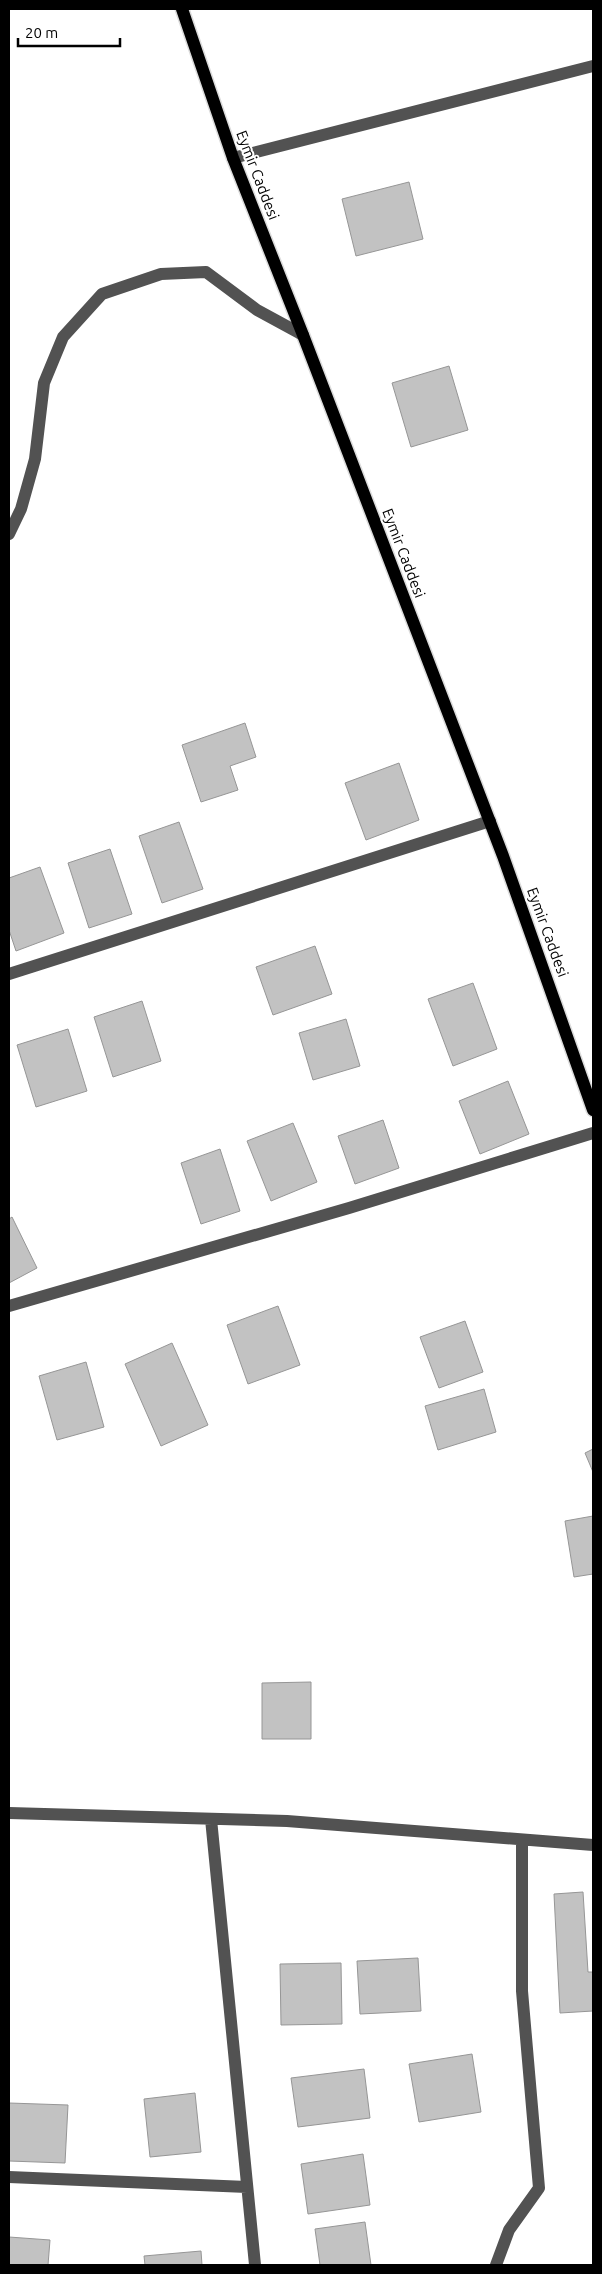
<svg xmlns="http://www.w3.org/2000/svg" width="602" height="2274" viewBox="0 0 602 2274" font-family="Ubuntu,sans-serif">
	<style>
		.building { fill: #c2c2c2; stroke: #969696 }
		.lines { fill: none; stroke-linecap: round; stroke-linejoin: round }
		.major-casing { stroke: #dbdbdb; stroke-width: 15 }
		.minor { stroke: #525252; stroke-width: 12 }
		.major { stroke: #000; stroke-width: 12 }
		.labels { text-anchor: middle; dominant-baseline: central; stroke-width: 4; stroke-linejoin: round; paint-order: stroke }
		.street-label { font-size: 15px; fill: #000; stroke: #fff }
	</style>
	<rect width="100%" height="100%" fill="#fff"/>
	<path class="building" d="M 409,182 L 423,239 L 356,256 L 342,199 Z
		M 449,366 L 468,430 L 411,447 L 392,383 Z
		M 245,723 L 256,757 L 230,766 L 238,790 L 201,802 L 182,745 Z
		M 399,763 L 419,820 L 366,840 L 345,783 Z
		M 179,822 L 203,889 L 162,903 L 139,836 Z
		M 110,849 L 132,914 L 89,928 L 68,863 Z
		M 40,867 L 64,933 L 16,951 L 9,930 L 9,878 Z
		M 315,946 L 332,994 L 273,1015 L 256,967 Z
		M 473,983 L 497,1049 L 453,1066 L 428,999 Z
		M 142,1001 L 161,1061 L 113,1077 L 94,1017 Z
		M 346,1019 L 360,1066 L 313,1080 L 299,1033 Z
		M 68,1029 L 87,1091 L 36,1107 L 17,1045 Z
		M 508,1081 L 529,1134 L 480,1154 L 459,1101 Z
		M 383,1120 L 399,1168 L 355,1184 L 338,1136 Z
		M 293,1123 L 317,1182 L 271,1201 L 247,1141 Z
		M 220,1149 L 240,1211 L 201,1224 L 181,1163 Z
		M 12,1217 L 37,1268 L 9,1283 L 9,1219 Z
		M 278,1306 L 300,1365 L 248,1384 L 227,1325 Z
		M 465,1321 L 483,1372 L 439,1388 L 420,1337 Z
		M 172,1343 L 208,1425 L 161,1446 L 125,1364 Z
		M 86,1362 L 104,1427 L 57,1440 L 39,1376 Z
		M 484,1389 L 496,1432 L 438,1450 L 425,1406 Z
		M 593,1449 L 593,1472 L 585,1453 Z
		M 593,1516 L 593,1574 L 574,1577 L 565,1521 Z
		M 311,1682 L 311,1739 L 262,1739 L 262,1683 Z
		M 583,1892 L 588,1972 L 593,1972 L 593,2011 L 560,2013 L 554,1894 Z
		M 418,1958 L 421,2011 L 360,2014 L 357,1961 Z
		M 341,1963 L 342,2024 L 281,2025 L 280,1964 Z
		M 472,2054 L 481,2112 L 419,2122 L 409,2064 Z
		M 364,2069 L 370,2118 L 298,2127 L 291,2078 Z
		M 195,2093 L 201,2152 L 150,2157 L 144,2099 Z
		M 9,2103 L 68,2105 L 65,2163 L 9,2161 Z
		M 363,2154 L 370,2205 L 308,2214 L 301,2164 Z
		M 365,2222 L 371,2265 L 320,2265 L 315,2229 Z
		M 9,2237 L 50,2240 L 48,2265 L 9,2265 Z
		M 201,2251 L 202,2265 L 145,2265 L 144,2256 Z"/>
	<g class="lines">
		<g class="major-casing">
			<path id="major" d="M 182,9 L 233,158 L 303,335 L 503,856 L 593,1110"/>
		</g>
		<path class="minor" d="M 233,158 L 593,66
			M 9,534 L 21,509 L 35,459 L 44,383 L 63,337 L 102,294 L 161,274 L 206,272 L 257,310 L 303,335
			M 9,974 L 490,821
			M 9,1306 L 349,1208 L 593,1133
			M 9,1813 L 287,1821 L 593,1845
			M 211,1819 L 255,2265
			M 9,2177 L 247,2187
			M 496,2265 L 509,2230 L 539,2188 L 522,1991 L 522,1840"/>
		<use href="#major" class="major"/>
	</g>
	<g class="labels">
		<g class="street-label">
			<text transform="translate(258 175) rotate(69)">Eymir Caddesi</text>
			<text transform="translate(404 553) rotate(69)">Eymir Caddesi</text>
			<text transform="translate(548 932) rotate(70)">Eymir Caddesi</text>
		</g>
	</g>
	<rect width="602" height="2274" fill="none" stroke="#000000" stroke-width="20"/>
	<path d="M18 38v8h102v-8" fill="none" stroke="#000000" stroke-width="2.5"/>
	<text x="25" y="38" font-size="15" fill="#000000" stroke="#ffffff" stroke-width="4" paint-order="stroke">20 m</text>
</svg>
